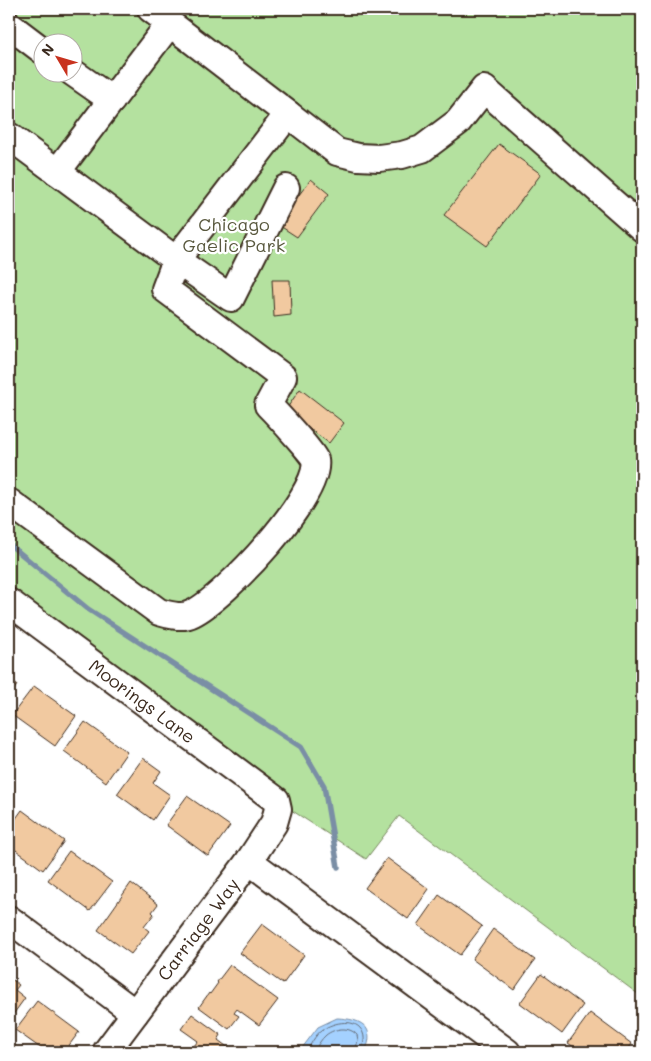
<svg xmlns="http://www.w3.org/2000/svg" width="651" height="1061" viewBox="0 0 651 1061" font-family="Mali,sans-serif">
	<style>
		.green { fill: #b4e19f; stroke: #78865e; fill-rule: evenodd }
		.water { fill: #a4d1ff; stroke: #7a8ea5 }
		.lines { fill: none; stroke-linecap: round; stroke-linejoin: round }
		.shore { stroke: #656d78; stroke-width: 1 }
		.stream { stroke: #7a8ea5; stroke-width: 5.5 }
		.building { fill: #f1c9a0; stroke: #3b2a1e }
		.minor-casing { stroke: #3b2a1e; stroke-width: 30 }
		.minor { stroke: #fff; stroke-width: 26 }
		.labels { text-anchor: middle; dominant-baseline: central; stroke-width: 4.5; stroke-linejoin: round; paint-order: stroke }
		.park-label { font-size: 18px; fill: #59583e; stroke: #fff }
		.street-label { font-size: 18px; fill: #3b2a1e; stroke: #fff }
	</style>
	<rect width="100%" height="100%" fill="#fff"/>
	<filter id="ink" filterUnits="userSpaceOnUse"><feTurbulence type="fractalNoise" baseFrequency=".02" numOctaves="2"/><feDisplacementMap in="SourceGraphic" scale="10" xChannelSelector="R" yChannelSelector="G"/><feConvolveMatrix kernelMatrix="1 2 1 2 8 2 1 2 1" color-interpolation-filters="sRGB"/></filter>
	<g filter="url(#ink)">
		<path class="green" d="M 9,9 L 642,9 L 642,997 L 399,816 L 366,859 L 276,800 L 9,602 ZM 42,42 L 72,42 L 72,72 L 42,72 Z"/>
		<path class="water" d="M 337,1018 C 360,1019 377,1026 365,1052 L 299,1052 L 318,1027 Z"/>
		<g class="lines">
			<path class="shore" d="M 306,1052 C 310,1046 315,1035 322,1030 C 333,1022 357,1017 363,1033 C 366,1041 362,1046 361,1052
				M 313,1052 C 317,1047 321,1039 326,1035 C 335,1028 349,1026 357,1035 L 358,1040 L 355,1052"/>
			<path class="stream" d="M 9,544 L 88,609 L 301,747 L 324,786 L 338,867"/>
		</g>
		<path class="building" d="M 499,144 L 541,174 L 487,246 L 444,215 Z
			M 311,179 L 329,194 L 297,237 L 277,224 Z
			M 272,280 L 290,280 L 291,315 L 274,317 Z
			M 300,389 L 344,423 L 329,443 L 285,411 Z
			M 9,679 L 17,685 L 9,697 Z
			M 34,686 L 76,716 L 55,746 L 12,715 Z
			M 85,722 L 127,752 L 106,782 L 64,751 Z
			M 143,758 L 161,771 L 153,783 L 170,795 L 153,820 L 117,794 Z
			M 187,796 L 230,826 L 208,856 L 166,825 Z
			M 22,810 L 64,841 L 43,870 L 9,845 L 9,828 Z
			M 69,851 L 112,882 L 90,911 L 48,880 Z
			M 387,858 L 429,889 L 408,919 L 365,888 Z
			M 131,883 L 158,904 L 152,912 L 154,914 L 144,927 L 149,931 L 131,954 L 98,930 Z
			M 439,895 L 482,926 L 460,955 L 418,925 Z
			M 262,924 L 304,955 L 283,984 L 240,953 Z
			M 493,929 L 535,960 L 514,990 L 472,959 Z
			M 230,965 L 278,1000 L 259,1025 L 237,1009 L 234,1013 L 239,1016 L 229,1029 L 199,1007 L 209,993 L 210,994 L 218,983 L 217,982 Z
			M 541,974 L 583,1005 L 562,1034 L 520,1003 Z
			M 9,977 L 19,985 L 15,990 L 25,998 L 9,1020 Z
			M 37,1001 L 79,1032 L 64,1052 L 46,1052 L 15,1030 Z
			M 590,1013 L 632,1044 L 626,1052 L 581,1052 L 568,1043 Z
			M 192,1014 L 221,1035 L 218,1040 L 234,1052 L 189,1052 L 198,1041 L 181,1029 Z"/>
		<g class="lines">
			<g class="minor-casing">
				<g id="minor">
					<path d="M 9,25 L 42,50"/>
					<path d="M 72,72 L 112,100"/>
					<path d="M 288,114 L 337,152 L 358,157 L 379,158 L 402,155 L 422,149 L 458,122 L 484,89 L 642,228"/>
					<path d="M 9,136 L 176,260 L 231,298 L 286,188"/>
					<path d="M 57,172 L 170,23"/>
					<path d="M 9,502 L 159,612 C 170,615 182,619 193,613 C 224,598 322,495 315,460 C 313,453 276,413 268,405 L 283,377 L 165,289 L 176,260 L 288,114 L 151,9"/>
					<path id="s1" d="M 9,602 L 276,800 L 278,809 L 274,823 L 249,861 L 106,1052"/>
					<path d="M 249,861 L 507,1052"/>
					<path d="M 9,919 L 135,1013"/>
				</g>
			</g>
			<use href="#minor" class="minor"/>
		</g>
	</g>
	<g class="labels">
		<g class="park-label">
			<text x="234" y="224">Chicago<tspan x="234" dy="21">Gaelic Park</tspan></text>
		</g>
		<g class="street-label">
			<text stroke="none"><textPath href="#s1" startOffset="166">Moorings Lane</textPath></text>
			<text transform="translate(198 929) rotate(-53)">Carriage Way</text>
		</g>
	</g>
	<rect width="651" height="1061" fill="none" stroke="#fff" stroke-width="30"/>
	<rect x="15" y="15" width="621" height="1031" fill="none" stroke="#3b2a1e" stroke-width="2" filter="url(#ink)"/>
	<g transform="translate(58 58) rotate(308)"><circle r="24" fill="#ffffff" stroke="#b1aaa5"/>
	<path d="M0-4L9 19L0 12L-9 19Z" fill="#c8321e"/>
	<text y="-8" font-size="14" font-weight="bold" text-anchor="middle" fill="#3b2a1e">N</text>
	</g>
</svg>
